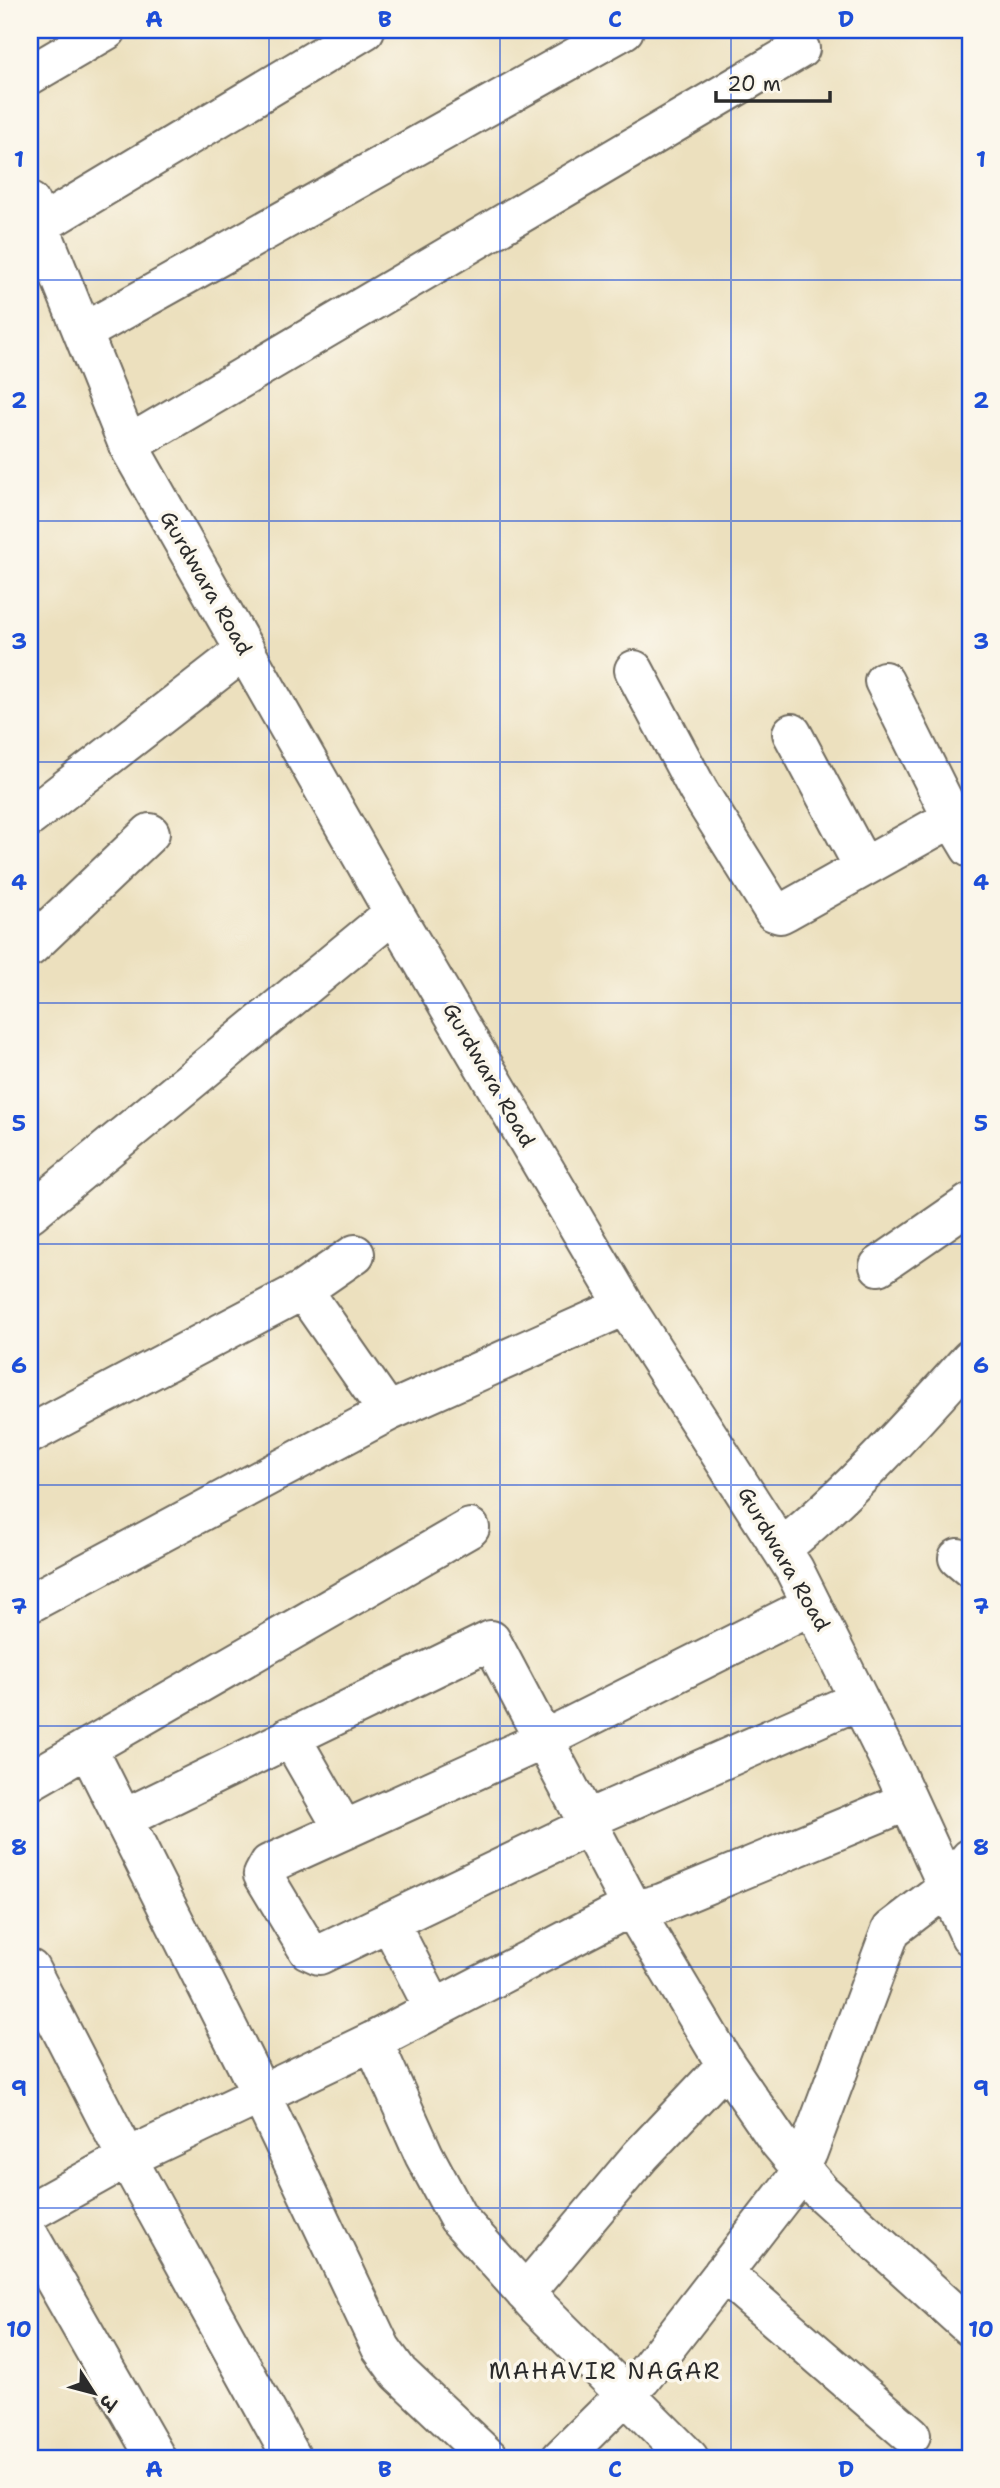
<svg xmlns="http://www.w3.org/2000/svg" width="1000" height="2488" viewBox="0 0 1000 2488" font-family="'Shantell Sans','Playpen Sans Deva',sans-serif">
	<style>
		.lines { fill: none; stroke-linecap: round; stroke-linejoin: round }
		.minor-casing { stroke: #6f6a5e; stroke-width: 42 }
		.minor { stroke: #fff; stroke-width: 38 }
		.grid { fill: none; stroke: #1d4ed8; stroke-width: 2; stroke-opacity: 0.55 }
		.labels { text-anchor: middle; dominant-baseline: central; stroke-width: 7; stroke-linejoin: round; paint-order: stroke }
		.street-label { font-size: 21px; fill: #2b2b2b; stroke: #fbf7ec }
		.neighbourhood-label { font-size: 23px; letter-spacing: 2px; fill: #2b2b2b; stroke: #fbf7ec }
		.neatline { fill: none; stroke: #1d4ed8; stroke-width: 2.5 }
		.grid-label { font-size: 23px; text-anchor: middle; font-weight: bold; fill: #1d4ed8 }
	</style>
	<rect width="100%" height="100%" fill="#fbf7ec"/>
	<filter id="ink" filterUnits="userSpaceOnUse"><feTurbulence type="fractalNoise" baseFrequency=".0143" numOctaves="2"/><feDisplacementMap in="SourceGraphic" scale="14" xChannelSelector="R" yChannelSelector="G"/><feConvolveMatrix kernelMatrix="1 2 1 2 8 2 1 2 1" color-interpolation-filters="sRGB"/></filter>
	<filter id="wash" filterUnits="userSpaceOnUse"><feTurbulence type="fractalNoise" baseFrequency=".00686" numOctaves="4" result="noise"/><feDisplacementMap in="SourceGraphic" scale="28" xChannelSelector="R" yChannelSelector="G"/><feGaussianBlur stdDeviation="1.57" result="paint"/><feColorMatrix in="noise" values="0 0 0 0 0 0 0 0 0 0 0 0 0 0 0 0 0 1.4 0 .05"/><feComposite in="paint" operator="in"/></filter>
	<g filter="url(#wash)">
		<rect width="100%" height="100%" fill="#ece0be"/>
	</g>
	<g filter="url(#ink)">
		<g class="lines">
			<g class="minor-casing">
				<path id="minor" d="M 30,75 L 107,30
					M 30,202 L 128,445 L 394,913 L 625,1306 L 794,1569 L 895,1772 L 970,1936
					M 40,225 L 365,30
					M 84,332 L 624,30
					M 128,445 L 800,49
					M 634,670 L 698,790 L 774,912 L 780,914 L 786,911 L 952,818
					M 884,681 L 952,818 L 970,848
					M 792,733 L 863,866
					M 30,817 L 245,650
					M 30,947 L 150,833
					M 30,1213 L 394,913
					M 879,1266 L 970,1203
					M 303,1290 L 388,1412
					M 30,1434 L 303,1290 L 355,1254
					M 782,1548 C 851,1492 910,1426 970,1359
					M 958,1558 L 970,1568
					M 30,1603 L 388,1412 L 625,1306
					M 812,1605 L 545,1739 L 269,1864 L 263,1875 L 308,1950 L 319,1955 L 578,1831 L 597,1815 L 859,1700
					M 290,1736 L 344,1830
					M 88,1749 L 249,2070 L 381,2348 L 399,2373 L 489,2458
					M 30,1781 L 470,1528
					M 125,1818 L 491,1640 L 633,1909 L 726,2065 L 779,2142 L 820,2191 L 970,2327
					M 389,1921 L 434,2009
					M 30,1969 L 127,2158 L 292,2458
					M 373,2041 L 424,2155 L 458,2218 L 538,2307 L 689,2458
					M 30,2212 L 127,2158 L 373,2041 L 615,1915 L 662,1903 L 908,1801
					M 30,2237 L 156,2458
					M 723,2273 L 911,2435
					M 525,2293 L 641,2155 L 726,2065
					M 561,2458 L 642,2378 L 793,2183 L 808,2152 L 891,1930 L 947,1887 L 970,1858"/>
			</g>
			<use href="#minor" class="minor"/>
		</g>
	</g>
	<path class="grid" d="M 269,30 L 269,2458M 500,30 L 500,2458M 731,30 L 731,2458M 30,280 L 970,280M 30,521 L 970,521M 30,762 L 970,762M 30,1003 L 970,1003M 30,1244 L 970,1244M 30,1485 L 970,1485M 30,1726 L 970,1726M 30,1967 L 970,1967M 30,2208 L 970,2208"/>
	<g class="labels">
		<g class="street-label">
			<text transform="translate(206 583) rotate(60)">Gurdwara Road</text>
			<text transform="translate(489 1075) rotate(60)">Gurdwara Road</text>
			<text transform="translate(784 1559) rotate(60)">Gurdwara Road</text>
		</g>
		<g class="neighbourhood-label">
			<text x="605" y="2371">MAHAVIR NAGAR</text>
		</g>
	</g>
	<rect width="1000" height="2488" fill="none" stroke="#fbf7ec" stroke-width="77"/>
	<g transform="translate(94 2393) rotate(126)" stroke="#fbf7ec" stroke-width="5" paint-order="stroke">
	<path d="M0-5L12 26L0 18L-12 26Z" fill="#2b2b2b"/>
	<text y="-10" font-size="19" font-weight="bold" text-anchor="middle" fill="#2b2b2b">उ</text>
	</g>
	<path d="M716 91v10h114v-10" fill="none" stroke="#2b2b2b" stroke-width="3.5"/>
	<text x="727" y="91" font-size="21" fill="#2b2b2b" stroke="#fbf7ec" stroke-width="5" paint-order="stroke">20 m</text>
	<rect x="38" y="38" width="924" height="2412" class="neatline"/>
	<g class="grid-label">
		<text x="154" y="27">A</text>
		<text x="385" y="27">B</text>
		<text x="615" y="27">C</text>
		<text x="846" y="27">D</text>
		<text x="19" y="167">1</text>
		<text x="981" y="167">1</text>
		<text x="19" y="408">2</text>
		<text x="981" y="408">2</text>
		<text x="19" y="649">3</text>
		<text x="981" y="649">3</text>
		<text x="19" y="890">4</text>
		<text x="981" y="890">4</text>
		<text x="19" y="1131">5</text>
		<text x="981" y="1131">5</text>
		<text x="19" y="1373">6</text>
		<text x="981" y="1373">6</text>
		<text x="19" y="1614">7</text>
		<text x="981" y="1614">7</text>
		<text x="19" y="1855">8</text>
		<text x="981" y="1855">8</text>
		<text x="19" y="2096">9</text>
		<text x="981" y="2096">9</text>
		<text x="19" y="2337">10</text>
		<text x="981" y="2337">10</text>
		<text x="154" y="2477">A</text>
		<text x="385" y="2477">B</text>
		<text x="615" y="2477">C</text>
		<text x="846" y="2477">D</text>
	</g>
</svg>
